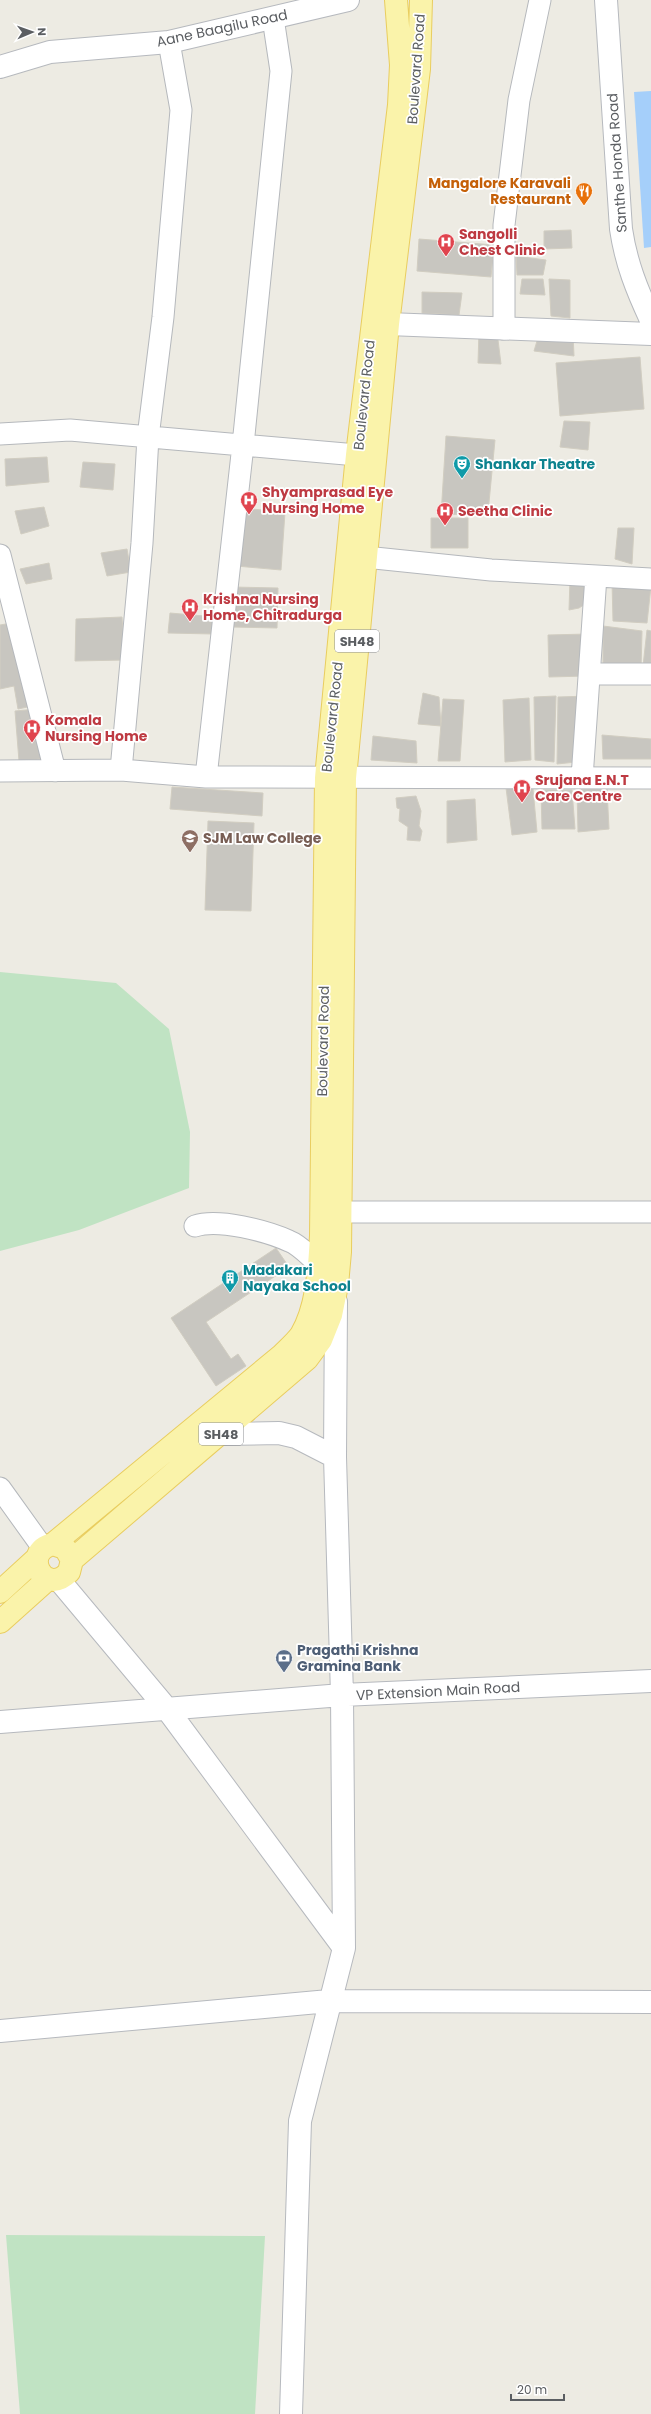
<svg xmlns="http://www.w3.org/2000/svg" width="651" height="2414" viewBox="0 0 651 2414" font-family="Poppins,sans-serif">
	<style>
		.pitch { fill: #c0e3c3 }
		.water { fill: #a5cffa }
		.building { fill: #c8c6c0; stroke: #d1cdc1 }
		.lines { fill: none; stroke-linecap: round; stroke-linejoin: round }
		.street-casing { stroke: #b5b8bc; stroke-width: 23 }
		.secondary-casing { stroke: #b6b9be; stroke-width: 24 }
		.primary-casing { stroke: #e9cd5f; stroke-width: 24 }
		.street { stroke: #fff; stroke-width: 21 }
		.secondary { stroke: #fff; stroke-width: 22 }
		.primary { stroke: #faf3aa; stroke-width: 22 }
		.labels { text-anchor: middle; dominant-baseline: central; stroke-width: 3.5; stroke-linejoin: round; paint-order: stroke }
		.shield { fill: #fff; stroke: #8c8e91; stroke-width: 1 }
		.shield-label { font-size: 13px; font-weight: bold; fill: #5b5e62 }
		.street-label { font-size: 14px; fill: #5b5e62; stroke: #fff }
		.food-label { font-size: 14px; font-weight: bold; fill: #c56008; stroke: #fff; text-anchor: end }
		.health-label { font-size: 14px; font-weight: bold; fill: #be3a42; stroke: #fff; text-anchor: start }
		.culture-label { font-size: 14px; font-weight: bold; fill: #0d838f; stroke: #fff; text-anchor: start }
		.education-label { font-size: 14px; font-weight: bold; fill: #785e54; stroke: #fff; text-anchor: start }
		.service-label { font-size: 14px; font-weight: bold; fill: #4e5e75; stroke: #fff; text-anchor: start }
	</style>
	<rect width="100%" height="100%" fill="#edebe3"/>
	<path class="pitch" d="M 0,972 L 116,983 L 169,1029 L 190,1132 L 189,1188 L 79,1230 L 0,1251 Z
		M 6,2235 L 265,2236 L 255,2414 L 20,2414 Z"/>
	<path class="water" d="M 651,91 L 651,247 L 644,248 L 634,92 Z"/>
	<path class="building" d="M 571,230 L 572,248 L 544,249 L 544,231 Z
		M 419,239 L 494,245 L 491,277 L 417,271 Z
		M 516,256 L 546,260 L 543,275 L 517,275 Z
		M 522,279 L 543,279 L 545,295 L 520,294 Z
		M 549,279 L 570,280 L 570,318 L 551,316 Z
		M 422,292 L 462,293 L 459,315 L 422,313 Z
		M 479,331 L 497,332 L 501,364 L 478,363 Z
		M 540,331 L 573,334 L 574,356 L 534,351 Z
		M 640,357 L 644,409 L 560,416 L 556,363 Z
		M 564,421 L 590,422 L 588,450 L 560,447 Z
		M 446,436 L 495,440 L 488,513 L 441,515 Z
		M 47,457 L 49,482 L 6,486 L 5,459 Z
		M 83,462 L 115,464 L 113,490 L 80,487 Z
		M 44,507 L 49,526 L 21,534 L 15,511 Z
		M 240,508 L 285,512 L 281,570 L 236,566 Z
		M 431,518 L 468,518 L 468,548 L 431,548 Z
		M 618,528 L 634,528 L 632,564 L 615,559 Z
		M 127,549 L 131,572 L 107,576 L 101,553 Z
		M 49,563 L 52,579 L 26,584 L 20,569 Z
		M 596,578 L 593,599 L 579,608 L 569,610 L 570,579 Z
		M 612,582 L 651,586 L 647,623 L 613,621 Z
		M 233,587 L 278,588 L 277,628 L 232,627 Z
		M 170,613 L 215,617 L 213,634 L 168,633 Z
		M 122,617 L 125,660 L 75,661 L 76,619 Z
		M 23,621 L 37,705 L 18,709 L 14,686 L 0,689 L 0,625 Z
		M 603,626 L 642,631 L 641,670 L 603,664 Z
		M 647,630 L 651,631 L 651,666 L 643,666 Z
		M 588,634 L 586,676 L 549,677 L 548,635 Z
		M 423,693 L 439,697 L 441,726 L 418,724 Z
		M 556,696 L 554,762 L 535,760 L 534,697 Z
		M 589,696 L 586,761 L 557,764 L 558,697 Z
		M 529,698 L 531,760 L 505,762 L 503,700 Z
		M 443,699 L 464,700 L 460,761 L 438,761 Z
		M 37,709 L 41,759 L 19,761 L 15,711 Z
		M 602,735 L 651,739 L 651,759 L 603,759 Z
		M 373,736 L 416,741 L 417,763 L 371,760 Z
		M 172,787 L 263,793 L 262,816 L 170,809 Z
		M 506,788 L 533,789 L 537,832 L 512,835 Z
		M 607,789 L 609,829 L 578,832 L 577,790 Z
		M 541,790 L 572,790 L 575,829 L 542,829 Z
		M 416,796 L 421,811 L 419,826 L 422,831 L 420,841 L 407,840 L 408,827 L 399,821 L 400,809 L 397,808 L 396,798 Z
		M 475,799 L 477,840 L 447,843 L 447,801 Z
		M 208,821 L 254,823 L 251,911 L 205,910 Z
		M 276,1248 L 289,1267 L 206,1322 L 231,1359 L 238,1354 L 246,1366 L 216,1386 L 171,1318 Z"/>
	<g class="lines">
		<g class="street-casing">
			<path id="street" d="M 504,329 L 504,225 L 519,100 L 540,0
				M 0,434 L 70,430 L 357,455
				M 0,555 L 55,771
				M 365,557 L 491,570 L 651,579
				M 591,674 L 651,674
				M 121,770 L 142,543 L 148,437 L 163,317 L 181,110 L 169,42
				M 0,771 L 121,770 L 206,777 L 651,778
				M 206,777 L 243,445 L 281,71 L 273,18
				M 582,778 L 596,576
				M 342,1212 L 651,1212
				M 195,1226 C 218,1218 267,1231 289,1241 C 300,1245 310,1257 319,1264
				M 0,1488 L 43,1548"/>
		</g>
		<g class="secondary-casing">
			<path id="secondary" d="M 606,0 L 621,229 C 626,263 637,290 651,320
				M 0,67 L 50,52 L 169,42 L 348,0
				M 388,324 L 651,334
				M 336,1302 L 335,1457 L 342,1695 L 651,1681
				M 220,1434 L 279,1433 L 296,1437 L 335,1457
				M 59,1580 L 167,1709 L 344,1948
				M 0,1722 L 342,1695 L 344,1948 L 300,2121 L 291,2414
				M 0,2031 L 329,2001 L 651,2002"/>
		</g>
		<g class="primary-casing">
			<path id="primary" d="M 53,1544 L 65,1548 L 72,1560 L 69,1572 C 44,1598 20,1552 53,1544 L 282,1355 C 288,1349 296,1342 301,1335 C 318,1306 319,1268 321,1236 L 326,778 L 357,455 L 399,105 L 401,65 L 396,0
				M 72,1560 L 307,1359 L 321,1340 L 331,1315 L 337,1285 L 340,1252 L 345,778 L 388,324 L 419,69 L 421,0
				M 0,1592 L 37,1558
				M 0,1622 L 48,1579"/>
		</g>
		<use href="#street" class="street"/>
		<use href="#secondary" class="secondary"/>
		<use href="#primary" class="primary"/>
	</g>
	<defs>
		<g id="restaurant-pin" transform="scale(0.9)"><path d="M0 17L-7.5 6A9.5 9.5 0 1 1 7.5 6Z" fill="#e8710a" stroke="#fff"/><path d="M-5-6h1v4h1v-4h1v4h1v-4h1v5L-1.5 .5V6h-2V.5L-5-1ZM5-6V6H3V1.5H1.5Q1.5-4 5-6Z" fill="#fff"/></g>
		<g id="hospital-pin" transform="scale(0.9)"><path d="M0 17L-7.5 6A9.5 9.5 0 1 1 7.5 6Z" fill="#e0444e" stroke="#fff"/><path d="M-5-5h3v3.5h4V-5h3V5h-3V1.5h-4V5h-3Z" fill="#fff"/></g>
		<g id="theatre-pin" transform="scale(0.9)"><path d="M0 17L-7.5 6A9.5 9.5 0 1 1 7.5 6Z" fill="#0f9aa8" stroke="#fff"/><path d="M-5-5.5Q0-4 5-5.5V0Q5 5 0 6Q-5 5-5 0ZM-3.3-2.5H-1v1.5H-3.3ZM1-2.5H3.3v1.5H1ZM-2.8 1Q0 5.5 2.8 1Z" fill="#fff"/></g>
		<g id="university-pin" transform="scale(0.9)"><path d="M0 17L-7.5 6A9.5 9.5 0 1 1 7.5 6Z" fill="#8d6e63" stroke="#fff"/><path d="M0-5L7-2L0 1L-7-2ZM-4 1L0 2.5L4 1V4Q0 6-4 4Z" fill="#fff"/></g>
		<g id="building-pin" transform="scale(0.9)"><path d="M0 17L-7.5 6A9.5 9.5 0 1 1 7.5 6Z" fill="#0f9aa8" stroke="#fff"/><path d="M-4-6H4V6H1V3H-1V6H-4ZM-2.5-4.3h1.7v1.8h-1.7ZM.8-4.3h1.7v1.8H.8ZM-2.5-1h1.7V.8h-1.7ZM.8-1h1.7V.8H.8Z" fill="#fff"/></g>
		<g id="bank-pin" transform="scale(0.9)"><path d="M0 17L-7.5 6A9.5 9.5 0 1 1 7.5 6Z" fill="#5c6f8a" stroke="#fff"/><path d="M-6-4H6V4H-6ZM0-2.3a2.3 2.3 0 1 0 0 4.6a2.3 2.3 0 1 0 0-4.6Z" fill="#fff"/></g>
	</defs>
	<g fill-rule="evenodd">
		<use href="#restaurant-pin" x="584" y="191"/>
		<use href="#hospital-pin" x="446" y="242"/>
		<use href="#theatre-pin" x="462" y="464"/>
		<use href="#hospital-pin" x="249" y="500"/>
		<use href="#hospital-pin" x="445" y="511"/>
		<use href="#hospital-pin" x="190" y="607"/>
		<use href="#hospital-pin" x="32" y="728"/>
		<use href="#hospital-pin" x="522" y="788"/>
		<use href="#university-pin" x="190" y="838"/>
		<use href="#building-pin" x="230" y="1278"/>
		<use href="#bank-pin" x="284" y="1658"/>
	</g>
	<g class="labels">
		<g class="shield">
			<rect x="335" y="630" width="44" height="22" rx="3"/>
			<rect x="199" y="1423" width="44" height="22" rx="3"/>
		</g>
		<g class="shield-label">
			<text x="357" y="641">SH48</text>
			<text x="221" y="1434">SH48</text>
		</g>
		<g class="street-label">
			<text transform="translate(222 28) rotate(-12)">Aane Baagilu Road</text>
			<text transform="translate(416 69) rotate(-86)">Boulevard Road</text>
			<text transform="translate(617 163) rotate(-94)">Santhe Honda Road</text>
			<text transform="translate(364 395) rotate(-84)">Boulevard Road</text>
			<text transform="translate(332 717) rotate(-84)">Boulevard Road</text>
			<text transform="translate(323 1041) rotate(-89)">Boulevard Road</text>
			<text transform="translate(438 1691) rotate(-3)">VP Extension Main Road</text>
		</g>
		<g class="food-label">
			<text x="571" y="183">Mangalore Karavali<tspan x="571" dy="16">Restaurant</tspan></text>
		</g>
		<g class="health-label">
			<text x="459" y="234">Sangolli<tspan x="459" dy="16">Chest Clinic</tspan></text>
			<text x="262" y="492">Shyamprasad Eye<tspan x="262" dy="16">Nursing Home</tspan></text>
			<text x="458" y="511">Seetha Clinic</text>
			<text x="203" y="599">Krishna Nursing<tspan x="203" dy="16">Home, Chitradurga</tspan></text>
			<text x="45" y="720">Komala<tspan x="45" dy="16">Nursing Home</tspan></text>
			<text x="535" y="780">Srujana E.N.T<tspan x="535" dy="16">Care Centre</tspan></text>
		</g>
		<g class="culture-label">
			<text x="475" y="464">Shankar Theatre</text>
			<text x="243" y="1270">Madakari<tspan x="243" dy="16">Nayaka School</tspan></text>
		</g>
		<g class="education-label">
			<text x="203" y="838">SJM Law College</text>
		</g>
		<g class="service-label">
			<text x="297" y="1650">Pragathi Krishna<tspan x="297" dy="16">Gramina Bank</tspan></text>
		</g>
	</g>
	<g transform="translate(32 32) rotate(88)" stroke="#ffffff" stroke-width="3" paint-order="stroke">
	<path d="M0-3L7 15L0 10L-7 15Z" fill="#5b5e62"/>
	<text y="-6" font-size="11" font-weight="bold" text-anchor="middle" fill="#5b5e62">N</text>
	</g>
	<path d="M511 2394v6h53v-6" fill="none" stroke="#5b5e62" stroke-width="2"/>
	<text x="517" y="2394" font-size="12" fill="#5b5e62" stroke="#ffffff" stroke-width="3" paint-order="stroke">20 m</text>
</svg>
